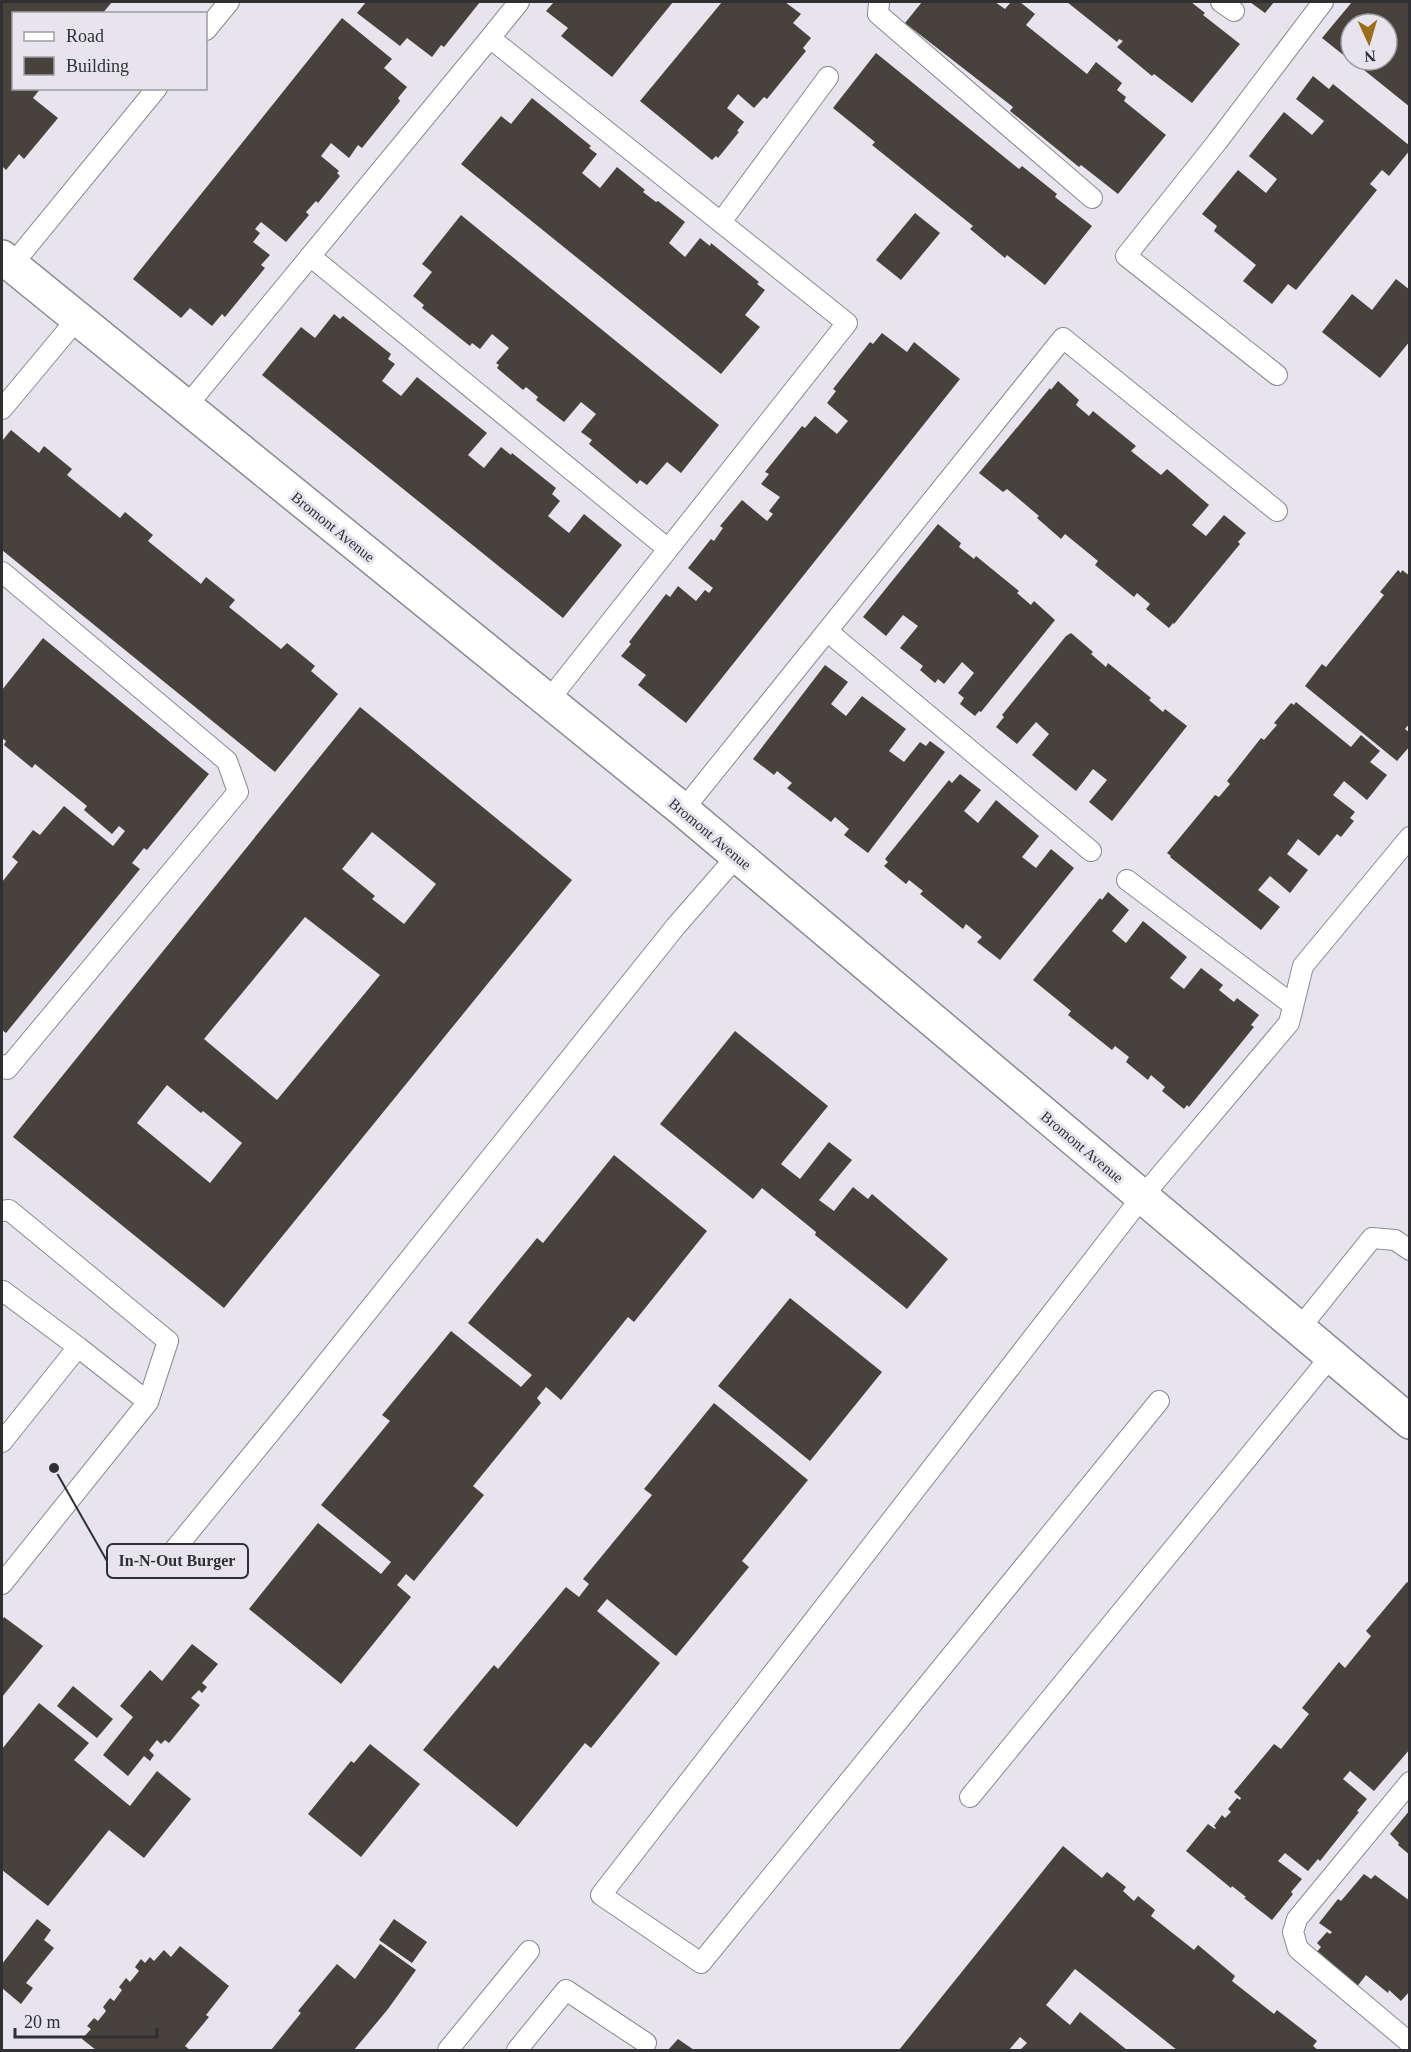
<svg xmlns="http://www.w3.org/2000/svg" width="1411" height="2052" viewBox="0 0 1411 2052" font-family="Georgia,serif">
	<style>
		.building { fill: #48423c; fill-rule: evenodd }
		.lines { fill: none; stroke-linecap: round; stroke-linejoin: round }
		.service-casing { stroke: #8b8992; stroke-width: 22 }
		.minor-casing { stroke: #8b8992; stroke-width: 36 }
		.service { stroke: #fff; stroke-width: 20 }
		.minor { stroke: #fff; stroke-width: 33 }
		.labels { text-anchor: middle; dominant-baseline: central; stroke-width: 6; stroke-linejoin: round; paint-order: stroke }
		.street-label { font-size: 15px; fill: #303033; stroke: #e7e4ee }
		.leader { fill: none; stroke: #303033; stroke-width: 2 }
		.callout-dot { fill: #303033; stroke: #e7e4ee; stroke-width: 2 }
		.callout { fill: #e7e4ee; stroke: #303033; stroke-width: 2 }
		.callout-label { font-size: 16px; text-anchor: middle; font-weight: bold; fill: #303033 }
	</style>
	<rect width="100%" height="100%" fill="#e7e4ee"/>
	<path class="building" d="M 2,2 L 112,2 L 102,14 L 14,14 L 14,88 L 41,88 L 33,98 L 58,118 L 24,159 L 19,154 L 6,170 L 2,166 Z
		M 366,2 L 480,2 L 444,47 L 441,45 L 432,57 L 407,38 L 400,46 L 357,13 Z
		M 554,2 L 673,2 L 612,77 L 561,36 L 568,28 L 546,11 Z
		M 722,2 L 785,2 L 801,14 L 793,23 L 811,38 L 803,48 L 806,51 L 767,99 L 764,97 L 754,108 L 738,94 L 727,108 L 744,122 L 737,131 L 739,132 L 718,158 L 716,156 L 712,160 L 640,101 Z
		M 922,2 L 995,2 L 1005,9 L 1011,2 L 1020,2 L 1035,14 L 1026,25 L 1087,74 L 1096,62 L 1122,83 L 1117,90 L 1126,97 L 1124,101 L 1166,135 L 1118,194 L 1081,165 L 1079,167 L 1010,111 L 1013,107 L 905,23 Z
		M 1067,2 L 1191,2 L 1205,13 L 1203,15 L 1240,44 L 1192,103 L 1154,74 L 1152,76 L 1117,47 L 1123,41 L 1119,39 L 1117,42 Z
		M 1250,2 L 1274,2 L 1265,13 Z
		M 1352,2 L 1410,2 L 1410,107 L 1364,70 L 1369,64 L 1364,60 L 1387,60 L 1387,24 L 1351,24 L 1351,61 L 1322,38 Z
		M 342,18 L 392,59 L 384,68 L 407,87 L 398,98 L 400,101 L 362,148 L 358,145 L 349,158 L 331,143 L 321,156 L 339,171 L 337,173 L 340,176 L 318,203 L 316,201 L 306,212 L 309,215 L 286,242 L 261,222 L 255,229 L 260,233 L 253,242 L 270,255 L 261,265 L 265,268 L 225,317 L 222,314 L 212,326 L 190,308 L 181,318 L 133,279 Z
		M 876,53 L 1019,169 L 1022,166 L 1057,194 L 1055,197 L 1092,226 L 1045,285 L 1007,255 L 1005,258 L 970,229 L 973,226 L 872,145 L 875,142 L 833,108 Z
		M 1313,76 L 1329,89 L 1333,84 L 1410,146 L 1410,150 L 1389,176 L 1382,170 L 1370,184 L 1377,190 L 1296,290 L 1288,284 L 1272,304 L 1243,281 L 1256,265 L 1214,231 L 1217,226 L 1202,214 L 1238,170 L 1266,193 L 1277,179 L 1249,156 L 1284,112 L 1312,135 L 1324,121 L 1296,99 Z
		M 532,98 L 591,146 L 589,148 L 597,154 L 582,173 L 600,188 L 617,167 L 645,190 L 643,192 L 656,202 L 658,201 L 685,222 L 669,243 L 685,257 L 700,238 L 710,246 L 711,243 L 759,282 L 757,284 L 765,290 L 745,315 L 760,327 L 721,374 L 461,164 L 501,116 L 511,124 Z
		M 915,213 L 940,233 L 901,280 L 876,260 Z
		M 461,215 L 719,425 L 681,473 L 667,462 L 647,485 L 640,480 L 637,484 L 589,444 L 592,440 L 581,432 L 596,414 L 581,402 L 564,422 L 536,400 L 538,397 L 526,387 L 523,390 L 497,368 L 499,365 L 496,363 L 509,348 L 492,334 L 480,349 L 472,343 L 470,346 L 422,308 L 424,305 L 413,296 L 432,272 L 422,264 Z
		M 1396,279 L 1410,290 L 1410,341 L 1380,378 L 1322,332 L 1352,294 L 1372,310 Z
		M 334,314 L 340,319 L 343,316 L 391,354 L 388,359 L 395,364 L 382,381 L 401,396 L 417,377 L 487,433 L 468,455 L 484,468 L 501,447 L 511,455 L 512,453 L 556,488 L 552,494 L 560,501 L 548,516 L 569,533 L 584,514 L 622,545 L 563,618 L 262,375 L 301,327 L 315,338 Z
		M 882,333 L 907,352 L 914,342 L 960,379 L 686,723 L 638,685 L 646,675 L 621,656 L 631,644 L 629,642 L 666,594 L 670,597 L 678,586 L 696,601 L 705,590 L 709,593 L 713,588 L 688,568 L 711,539 L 714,541 L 723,528 L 720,526 L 742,500 L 767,521 L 773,514 L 769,511 L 780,497 L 761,484 L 769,474 L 765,472 L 802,426 L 805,428 L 815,416 L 837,434 L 848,421 L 827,403 L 836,391 L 833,389 L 870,342 L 873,344 Z
		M 1058,381 L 1079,400 L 1076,405 L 1089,416 L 1093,411 L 1136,446 L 1131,451 L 1161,475 L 1167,469 L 1209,505 L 1192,525 L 1206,536 L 1224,515 L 1246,533 L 1238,542 L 1240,544 L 1174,624 L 1173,623 L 1169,628 L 1146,609 L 1150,604 L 1137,593 L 1134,597 L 1095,565 L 1098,561 L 1065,534 L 1061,539 L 1037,518 L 1039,516 L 1007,489 L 1003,492 L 979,473 L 1050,388 L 1051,390 Z
		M 11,430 L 39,453 L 44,446 L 72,469 L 67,475 L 120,518 L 125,512 L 153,535 L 148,541 L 201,584 L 206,577 L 235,600 L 229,607 L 281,649 L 287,643 L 315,666 L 311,671 L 338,694 L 275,772 L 2,550 L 2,441 Z
		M 938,524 L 961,543 L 959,547 L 974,559 L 976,556 L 1019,591 L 1017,593 L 1031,605 L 1034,601 L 1055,620 L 981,712 L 979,711 L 975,716 L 960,704 L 964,698 L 958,693 L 974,673 L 962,662 L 944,684 L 938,679 L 935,683 L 920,670 L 923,666 L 900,648 L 918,626 L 903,615 L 886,636 L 863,617 Z
		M 1398,570 L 1401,573 L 1402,570 L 1410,576 L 1410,723 L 1405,729 L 1410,733 L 1410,746 L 1397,761 L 1305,686 L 1322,664 L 1326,667 L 1384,595 L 1380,592 Z
		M 1071,633 L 1093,652 L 1091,654 L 1106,667 L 1108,663 L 1151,698 L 1149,700 L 1163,712 L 1165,709 L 1187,726 L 1112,821 L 1089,802 L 1107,780 L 1093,769 L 1076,791 L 1032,755 L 1049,734 L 1036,722 L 1017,744 L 996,727 L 1004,717 L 1002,715 L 1066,636 Z
		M 43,638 L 209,774 L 147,850 L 144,848 L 132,863 L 140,869 L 6,1033 L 2,1030 L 2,882 L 18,862 L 12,857 L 33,830 L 40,835 L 64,806 L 113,846 L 125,831 L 119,826 L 112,834 L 84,810 L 87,806 L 35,764 L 32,768 L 4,745 L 6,741 L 2,738 L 2,690 Z
		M 825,665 L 848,682 L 831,704 L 846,716 L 862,696 L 906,729 L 889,751 L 904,762 L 920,742 L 926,746 L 930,741 L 945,752 L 868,853 L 844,835 L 849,829 L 835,817 L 831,822 L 787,788 L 792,783 L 777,771 L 774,775 L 753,759 Z
		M 1296,702 L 1351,747 L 1361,735 L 1380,751 L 1370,762 L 1387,775 L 1367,800 L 1344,781 L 1333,795 L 1355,812 L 1350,818 L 1354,821 L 1341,837 L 1337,834 L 1319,856 L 1298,839 L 1287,854 L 1308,870 L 1290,893 L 1270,876 L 1258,890 L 1280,907 L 1261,930 L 1170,857 L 1171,856 L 1167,853 L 1215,795 L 1219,797 L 1230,784 L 1227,781 L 1261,738 L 1264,740 L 1277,725 L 1274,723 L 1291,703 L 1294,705 Z
		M 360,707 L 572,880 L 224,1308 L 13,1137 ZM 372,832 L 436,884 L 404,924 L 372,899 L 375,896 L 342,869 ZM 305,917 L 380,975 L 277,1100 L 204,1039 ZM 167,1085 L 201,1113 L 203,1111 L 242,1143 L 210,1183 L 137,1123 Z
		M 960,774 L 981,790 L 964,811 L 978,823 L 996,800 L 1039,836 L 1022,857 L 1036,868 L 1051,849 L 1074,868 L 1000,960 L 977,942 L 982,937 L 966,924 L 963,929 L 920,894 L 923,891 L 909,880 L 906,884 L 884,866 L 888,862 L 885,859 L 949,780 L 952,783 Z
		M 1108,892 L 1129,910 L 1112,931 L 1126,943 L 1143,921 L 1187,957 L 1170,978 L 1184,989 L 1201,968 L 1223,985 L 1219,990 L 1234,1002 L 1237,998 L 1259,1015 L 1251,1025 L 1254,1027 L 1189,1107 L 1187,1105 L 1184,1109 L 1162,1091 L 1165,1087 L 1151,1075 L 1148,1080 L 1126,1062 L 1129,1057 L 1115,1046 L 1112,1050 L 1068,1015 L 1071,1011 L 1033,980 L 1100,898 L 1102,900 Z
		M 735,1031 L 828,1106 L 781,1164 L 800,1179 L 829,1142 L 852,1160 L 819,1200 L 834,1211 L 853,1187 L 868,1199 L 872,1194 L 948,1259 L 907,1309 L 815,1235 L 816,1232 L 762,1188 L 753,1199 L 660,1124 Z
		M 614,1155 L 707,1231 L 634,1322 L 628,1317 L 561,1400 L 546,1387 L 537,1398 L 541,1403 L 473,1486 L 484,1495 L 414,1581 L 406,1574 L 397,1585 L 411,1597 L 341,1684 L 249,1609 L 318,1523 L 381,1574 L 391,1562 L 321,1505 L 390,1421 L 382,1415 L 451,1331 L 521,1387 L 532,1375 L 468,1323 L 537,1238 L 543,1243 Z
		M 790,1298 L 882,1372 L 810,1461 L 718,1386 Z
		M 714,1403 L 808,1480 L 742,1561 L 749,1567 L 676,1656 L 607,1599 L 597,1611 L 660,1663 L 591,1748 L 585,1743 L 517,1827 L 423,1750 L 494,1665 L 498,1669 L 566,1587 L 579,1597 L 589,1584 L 583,1579 L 652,1495 L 644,1489 Z
		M 1407,1582 L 1410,1584 L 1410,1749 L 1374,1791 L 1350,1771 L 1343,1779 L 1367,1799 L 1357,1811 L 1359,1812 L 1320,1861 L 1318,1859 L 1308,1871 L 1285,1853 L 1278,1861 L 1302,1879 L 1291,1892 L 1293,1894 L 1272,1920 L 1244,1898 L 1246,1897 L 1232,1886 L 1231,1888 L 1186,1851 L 1208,1824 L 1215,1829 L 1216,1828 L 1214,1826 L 1222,1815 L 1225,1818 L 1231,1812 L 1228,1809 L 1237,1798 L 1240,1800 L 1241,1798 L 1234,1792 L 1274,1744 L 1281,1749 L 1309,1714 L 1302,1708 L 1339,1662 L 1345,1668 L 1371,1636 L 1366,1631 Z
		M 4,1617 L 43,1646 L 2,1697 L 2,1620 Z
		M 192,1644 L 218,1664 L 202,1683 L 207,1687 L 202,1693 L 199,1690 L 191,1698 L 200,1705 L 169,1743 L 165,1740 L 161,1744 L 157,1740 L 149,1750 L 154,1755 L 150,1761 L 144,1756 L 128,1776 L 103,1755 L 133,1717 L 120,1706 L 150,1670 L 162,1681 Z
		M 73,1686 L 113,1719 L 97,1738 L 57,1706 Z
		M 39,1703 L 89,1743 L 74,1760 L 130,1806 L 157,1771 L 191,1799 L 144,1858 L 109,1830 L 48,1906 L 2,1870 L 2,1749 Z
		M 370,1744 L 420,1784 L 361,1857 L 308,1814 L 351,1761 L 354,1763 Z
		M 1410,1810 L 1410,1855 L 1398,1845 L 1399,1843 L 1390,1834 Z
		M 1063,1846 L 1102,1878 L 1107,1872 L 1126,1887 L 1123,1891 L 1134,1901 L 1138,1896 L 1155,1910 L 1151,1916 L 1194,1950 L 1198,1945 L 1235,1976 L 1232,1981 L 1274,2014 L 1277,2010 L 1317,2041 L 1313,2046 L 1318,2050 L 1177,2050 L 1075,1969 L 1046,2005 L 1070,2025 L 1080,2012 L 1127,2050 L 1020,2050 L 1027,2043 L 1020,2037 L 1009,2050 L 899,2050 Z
		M 1364,1874 L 1371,1879 L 1375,1875 L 1410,1901 L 1410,1991 L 1401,2001 L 1389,1990 L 1388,1993 L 1366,1975 L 1356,1988 L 1315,1954 L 1321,1947 L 1317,1943 L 1327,1932 L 1330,1934 L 1332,1932 L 1319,1923 L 1338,1899 L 1341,1901 Z
		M 37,1919 L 51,1930 L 44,1940 L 54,1948 L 26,1983 L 33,1988 L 21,2004 L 2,1988 L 2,1964 Z
		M 394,1919 L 427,1942 L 412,1963 L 379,1940 Z
		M 380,1944 L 416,1970 L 388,2009 L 354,2050 L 271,2050 L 301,2013 L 298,2011 L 337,1964 L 355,1979 Z
		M 180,1946 L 229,1986 L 206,2015 L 209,2017 L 185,2046 L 190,2050 L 96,2050 L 82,2039 L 91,2029 L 87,2026 L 94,2018 L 98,2021 L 106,2011 L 103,2007 L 110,1998 L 114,2001 L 122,1990 L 119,1987 L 126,1978 L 130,1982 L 139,1971 L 135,1967 L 141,1959 L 145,1963 L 150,1957 L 154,1961 L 164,1950 L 171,1957 Z
		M 678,2039 L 694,2050 L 668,2050 Z"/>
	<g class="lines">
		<g class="service-casing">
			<path id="service" d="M 879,2 L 878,14 L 1092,198
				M 1221,2 L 1234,11
				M 206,30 L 229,2
				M 490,38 L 519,2
				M 721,222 L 828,77
				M 310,256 L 668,549
				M 12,265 L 157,88
				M 1277,375 L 1126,256 L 1217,142 L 1323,2
				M 186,407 L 490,38 L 847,323 L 548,701
				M 2,409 L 77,319
				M 2,572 L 227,761 L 238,792 L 7,1069 L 2,1065
				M 827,631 L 1091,851
				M 683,810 L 1063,338 L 1277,511
				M 1127,880 L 1293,1005
				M 2,1211 L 9,1210 L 168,1341 L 148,1402 L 2,1584
				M 2,1294 L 3,1291 L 78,1347 L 2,1442
				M 1299,1329 L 1372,1238 L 1395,1240 L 1410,1250
				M 78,1347 L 148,1402
				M 1159,1401 L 701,1963 L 601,1895 L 1142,1197 L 1289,1023 L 1303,966 L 1410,837
				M 170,1555 L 292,1406 L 676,926 L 737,856
				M 1410,1782 L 1297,1919 L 1293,1932 L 1298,1949 L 1410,2043
				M 970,1797 L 1331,1356
				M 448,2050 L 529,1951
				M 517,2050 L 566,1990 L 646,2043"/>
		</g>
		<g class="minor-casing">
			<path id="minor" d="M 2,257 L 683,810 L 1410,1422"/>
		</g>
		<use href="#service" class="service"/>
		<use href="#minor" class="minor"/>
	</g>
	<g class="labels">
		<g class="street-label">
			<text transform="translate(333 527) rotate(39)">Bromont Avenue</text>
			<text transform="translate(710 834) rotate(40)">Bromont Avenue</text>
			<text transform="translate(1082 1147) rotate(40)">Bromont Avenue</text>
		</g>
	</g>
	<path class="leader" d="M54 1468L107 1561"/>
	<circle class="callout-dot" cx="54" cy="1468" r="6"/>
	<rect class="callout" x="107" y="1544" width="141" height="34" rx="6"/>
	<g class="callout-label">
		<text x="177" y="1566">In-N-Out Burger</text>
	</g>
	<rect width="1411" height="2052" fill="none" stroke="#303033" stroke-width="6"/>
	<rect x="12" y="12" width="195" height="78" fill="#e7e4ee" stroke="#9e9ca3" stroke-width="1.5"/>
	<rect x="24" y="32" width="30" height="9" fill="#ffffff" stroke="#9e9ca3" stroke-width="1.5"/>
	<text x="66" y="42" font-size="18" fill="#303033">Road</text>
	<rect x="24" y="57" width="30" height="18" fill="#48423c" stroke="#9e9ca3" stroke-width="1.5"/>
	<text x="66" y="72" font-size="18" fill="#303033">Building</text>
	<g transform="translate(1369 42) rotate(176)"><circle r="28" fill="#e7e4ee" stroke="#9e9ca3" stroke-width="1.5"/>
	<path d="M0-4.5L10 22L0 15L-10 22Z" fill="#9c6c1f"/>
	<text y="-9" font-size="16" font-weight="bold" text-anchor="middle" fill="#303033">N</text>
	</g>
	<path d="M15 2028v9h142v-9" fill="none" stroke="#303033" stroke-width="3"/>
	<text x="24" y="2028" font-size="18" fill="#303033" stroke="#e7e4ee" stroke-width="4.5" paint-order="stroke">20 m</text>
</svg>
